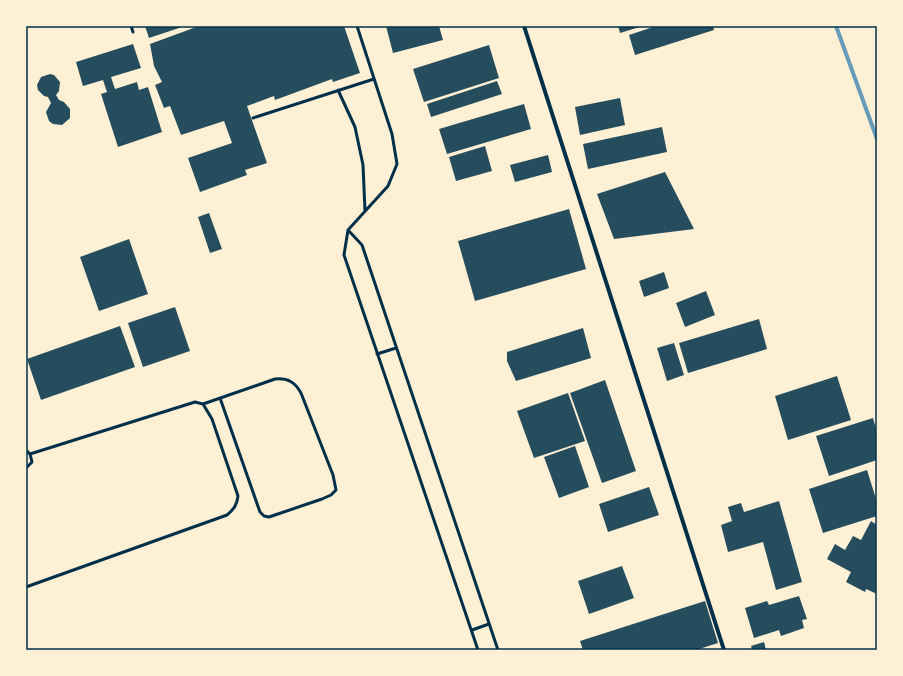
<svg xmlns="http://www.w3.org/2000/svg" width="903" height="676" viewBox="0 0 903 676" font-family="'PT Sans',sans-serif">
	<style>
		.lines { fill: none; stroke-linecap: round; stroke-linejoin: round }
		.stream { stroke: #669bbc; stroke-width: 4 }
		.building { fill: #264d5e }
		.service { stroke: #003049; stroke-width: 3 }
		.minor { stroke: #003049; stroke-width: 4 }
		.neatline { fill: none; stroke: #003049; stroke-width: 1.5 }
	</style>
	<rect width="100%" height="100%" fill="#fdf0d5"/>
	<g class="lines">
		<path class="stream" d="M 836,26 L 877,139"/>
	</g>
	<path class="building" d="M 145,26 L 185,26 L 149,38 Z
		M 199,26 L 344,26 L 360,73 L 333,82 L 332,79 L 275,100 L 274,96 L 247,106 L 267,163 L 245,170 L 247,175 L 200,192 L 188,158 L 232,143 L 224,121 L 181,135 L 170,106 L 164,108 L 155,85 L 162,82 L 154,66 L 150,44 Z
		M 386,26 L 439,26 L 443,40 L 393,53 Z
		M 618,26 L 643,26 L 620,33 Z
		M 656,26 L 713,26 L 714,30 L 635,55 L 629,35 Z
		M 133,44 L 141,68 L 111,77 L 115,89 L 137,82 L 139,90 L 148,87 L 162,132 L 118,147 L 101,94 L 107,92 L 103,80 L 83,86 L 76,62 Z
		M 489,45 L 499,78 L 424,102 L 413,69 Z
		M 50,74 L 54,75 L 60,82 L 59,91 L 56,95 L 59,100 L 64,102 L 70,109 L 70,118 L 62,125 L 53,124 L 49,121 L 46,112 L 51,103 L 48,97 L 44,96 L 38,90 L 37,85 L 41,77 Z
		M 497,81 L 502,94 L 431,117 L 427,104 Z
		M 620,98 L 625,125 L 580,135 L 575,107 Z
		M 524,104 L 531,129 L 447,154 L 439,129 Z
		M 662,127 L 667,152 L 588,169 L 583,144 Z
		M 485,146 L 492,171 L 456,181 L 449,157 Z
		M 548,155 L 552,172 L 515,182 L 510,165 Z
		M 665,172 L 694,229 L 614,239 L 597,194 Z
		M 569,209 L 586,269 L 475,301 L 458,241 Z
		M 209,213 L 222,249 L 210,253 L 198,217 Z
		M 129,239 L 148,294 L 99,311 L 80,257 Z
		M 664,272 L 669,288 L 644,297 L 639,281 Z
		M 706,291 L 715,315 L 685,327 L 676,303 Z
		M 175,307 L 190,351 L 143,367 L 128,323 Z
		M 759,319 L 767,349 L 688,373 L 679,343 Z
		M 120,326 L 135,367 L 41,400 L 27,359 Z
		M 583,328 L 591,358 L 516,381 L 507,361 L 507,352 Z
		M 674,343 L 684,375 L 667,381 L 657,348 Z
		M 837,376 L 851,420 L 788,440 L 775,396 Z
		M 605,380 L 636,471 L 602,483 L 570,393 Z
		M 568,393 L 585,441 L 534,458 L 517,411 Z
		M 873,418 L 877,432 L 877,460 L 829,476 L 816,436 Z
		M 575,446 L 589,487 L 559,498 L 544,457 Z
		M 867,470 L 877,502 L 877,516 L 823,533 L 809,489 Z
		M 649,487 L 659,515 L 608,532 L 599,504 Z
		M 779,501 L 802,582 L 776,590 L 763,542 L 728,552 L 721,525 L 732,521 L 728,507 L 741,503 L 744,512 Z
		M 871,521 L 877,525 L 877,594 L 866,589 L 865,592 L 846,582 L 851,572 L 827,559 L 835,544 L 845,550 L 853,536 L 861,540 Z
		M 622,566 L 634,598 L 589,614 L 578,581 Z
		M 799,596 L 807,619 L 802,620 L 804,628 L 781,636 L 779,630 L 754,638 L 745,608 L 767,601 L 769,605 Z
		M 705,601 L 718,643 L 696,650 L 583,650 L 580,641 Z
		M 764,642 L 766,650 L 752,650 L 751,646 Z"/>
	<g class="lines">
		<path class="service" d="M 131,26 L 133,32
			M 357,26 L 392,134 L 397,164 L 388,186 L 348,230 L 344,255 L 478,650
			M 338,90 L 355,127 L 363,165 L 365,211
			M 253,118 L 374,79
			M 348,230 L 362,245 L 498,650
			M 377,354 L 396,348
			M 203,404 L 275,379 C 288,378 295,382 301,393 L 333,475 L 336,490 L 331,495 L 322,499 L 269,517 L 264,516 L 260,512 L 220,398
			M 26,450 L 30,454 L 195,402 L 203,404 L 212,419 L 238,496 C 237,505 234,509 227,515 L 26,587
			M 26,468 L 32,462 L 30,454
			M 472,630 L 489,624"/>
		<path class="minor" d="M 524,26 L 724,650"/>
	</g>
	<rect width="903" height="676" fill="none" stroke="#fdf0d5" stroke-width="54"/>
	<rect x="27" y="27" width="849" height="622" class="neatline"/>
</svg>
